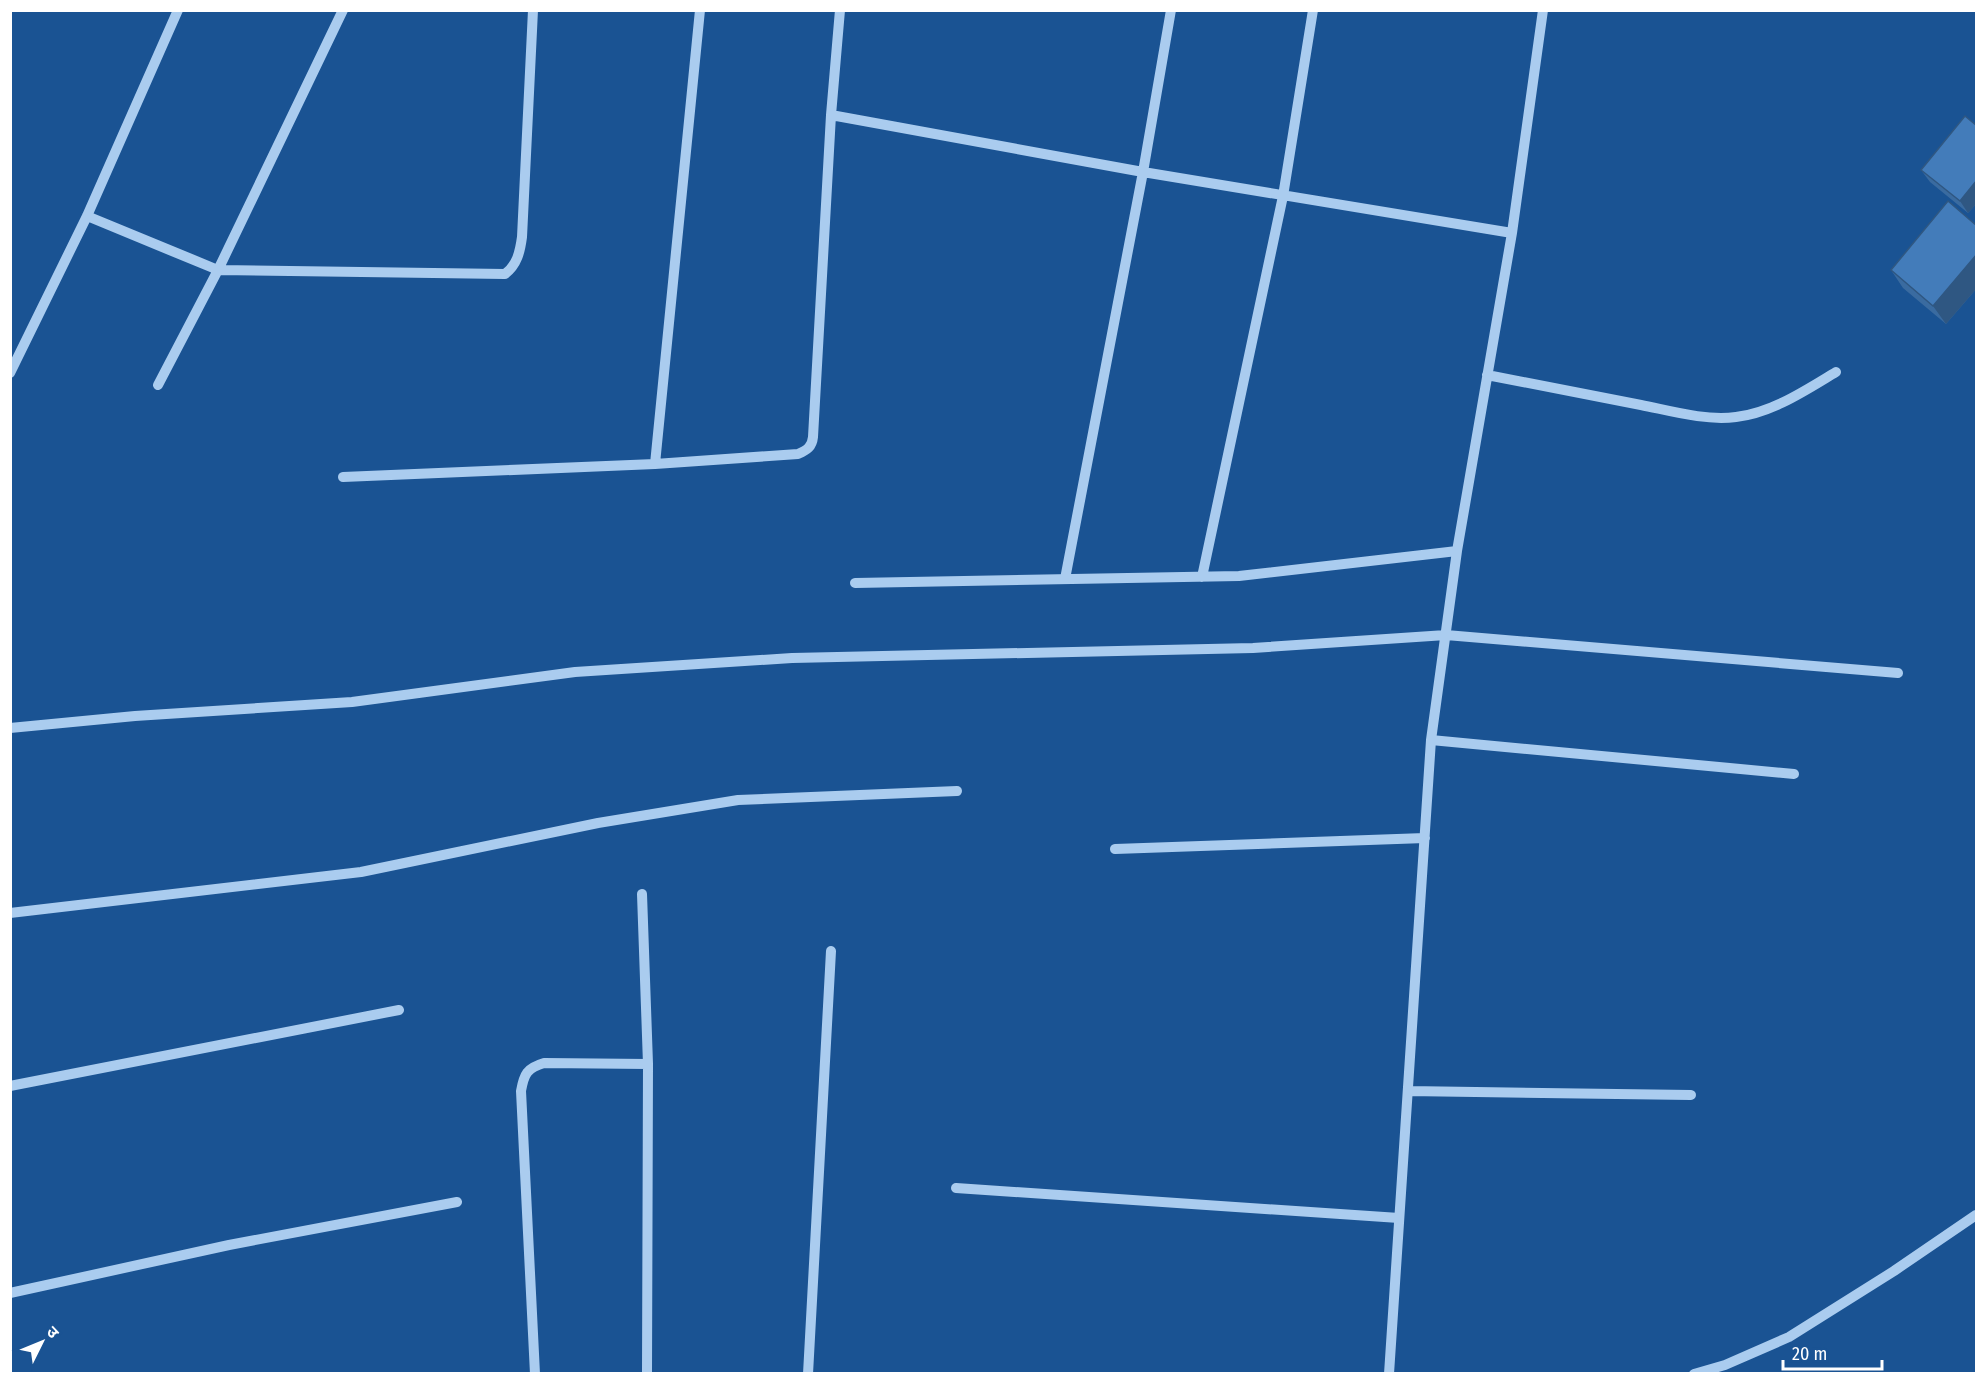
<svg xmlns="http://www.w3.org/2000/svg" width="1987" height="1384" viewBox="0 0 1987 1384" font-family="'Fira Sans Condensed','Noto Sans Devanagari',sans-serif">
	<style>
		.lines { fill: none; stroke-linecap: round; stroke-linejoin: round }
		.minor { stroke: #aaccef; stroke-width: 10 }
		.wall { fill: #3a6ba0 }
		.shaded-wall { fill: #2f5782 }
		.building { fill: #437cba; stroke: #2f5782; stroke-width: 1.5 }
	</style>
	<rect width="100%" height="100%" fill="#1a5393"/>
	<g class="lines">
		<path class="minor" d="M 831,115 L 1143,172 L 1512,233
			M 87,216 L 218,270 L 505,274 C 517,265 520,252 522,237 L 533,10
			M 10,373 L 87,216 L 178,10
			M 1487,375 C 1539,385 1590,395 1641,405 C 1671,411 1705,421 1736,417 C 1772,413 1806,390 1836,372
			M 158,385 L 218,270 L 343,10
			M 655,464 L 700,10
			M 343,477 L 655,464 L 798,454 C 807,450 812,447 813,437 L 831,115 L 840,10
			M 1202,577 L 1283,196 L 1313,10
			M 1065,579 L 1143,172 L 1171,10
			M 855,583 L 1239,576 L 1457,551
			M 10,728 L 135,716 L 352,702 L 575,672 L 792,658 L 1253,648 L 1446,635 L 1898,673
			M 1431,740 L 1794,774
			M 1115,849 L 1425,838
			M 642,894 L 648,1064 L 647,1374
			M 10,913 L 361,872 L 598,823 L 738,800 L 957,791
			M 10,1086 L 399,1010
			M 1408,1091 L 1691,1095
			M 956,1188 L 1399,1218
			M 10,1293 L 229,1245 L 457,1202
			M 535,1374 L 521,1091 C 524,1074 527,1068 544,1063 L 648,1064
			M 808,1374 L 831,951
			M 1389,1374 L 1431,740 L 1457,551 L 1512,233 L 1543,10
			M 1694,1374 L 1725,1365 L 1789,1337 L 1894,1271 L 1976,1215"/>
	</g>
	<path class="wall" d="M 1977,126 L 1977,203 L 1968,213 L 1930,182 L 1921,170 Z
		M 1977,226 L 1977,288 L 1946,324 L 1903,288 L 1891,270 Z"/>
	<path class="shaded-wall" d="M 1977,180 L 1977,203 L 1968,213 L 1960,201 Z
		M 1977,254 L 1977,288 L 1946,324 L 1933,306 Z"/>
	<path class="building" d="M 1965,116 L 1977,126 L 1977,180 L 1960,201 L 1921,170 Z
		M 1948,201 L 1977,226 L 1977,254 L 1933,306 L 1891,270 Z"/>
	<rect width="1987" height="1384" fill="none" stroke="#ffffff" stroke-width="24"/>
	<g transform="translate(42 1342) rotate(47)" stroke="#1a5393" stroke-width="4.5" paint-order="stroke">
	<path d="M0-4.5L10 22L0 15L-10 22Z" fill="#ffffff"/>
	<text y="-9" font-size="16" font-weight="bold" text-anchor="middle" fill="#ffffff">उ</text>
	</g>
	<path d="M1783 1360v9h99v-9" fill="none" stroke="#ffffff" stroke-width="3"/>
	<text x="1792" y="1360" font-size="18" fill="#ffffff" stroke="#1a5393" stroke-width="4.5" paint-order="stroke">20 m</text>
</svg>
